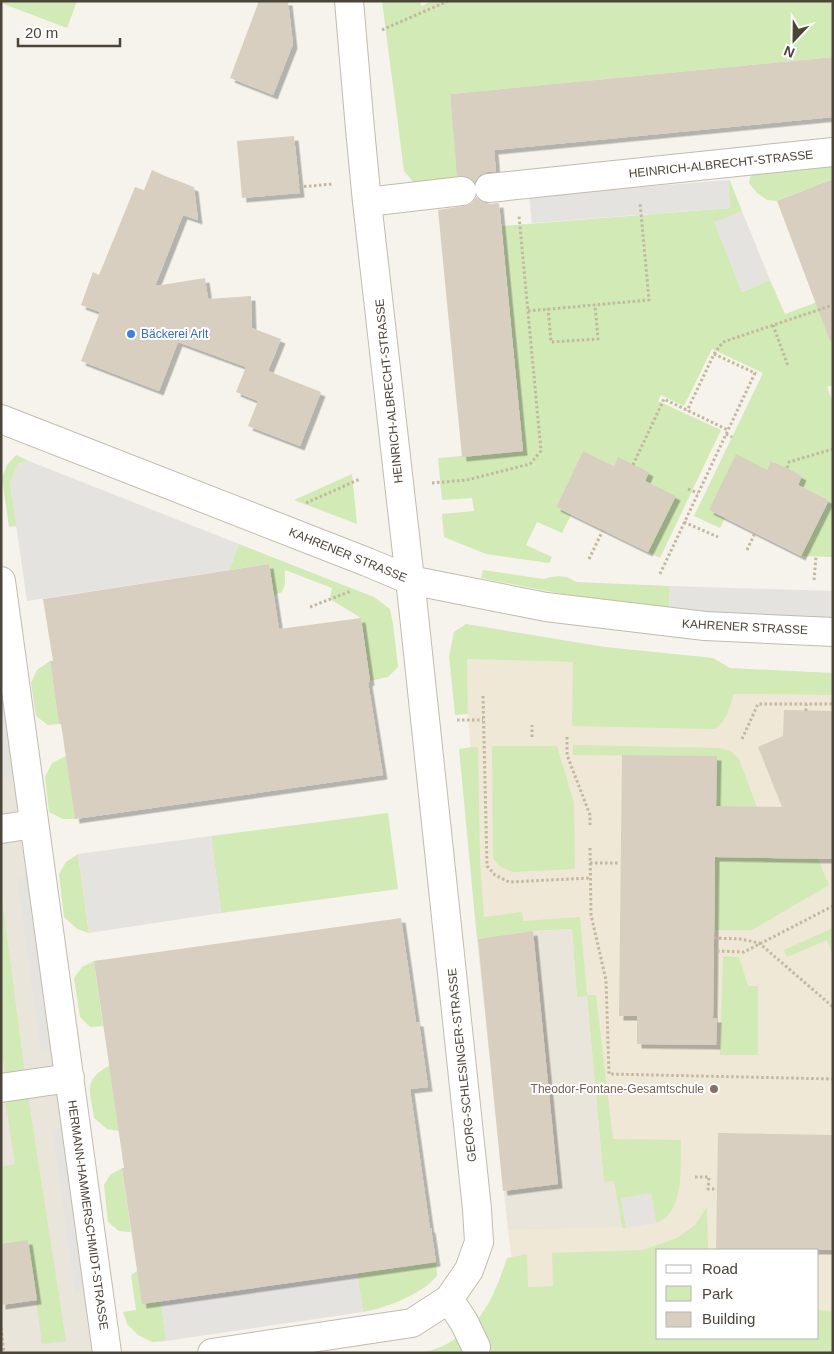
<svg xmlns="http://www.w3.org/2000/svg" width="834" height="1354" viewBox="0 0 834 1354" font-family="Helvetica,sans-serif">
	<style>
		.residential { fill: #eae5da }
		.education { fill: #efe8d6; fill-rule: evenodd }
		.green { fill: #d2eab5 }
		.parking { fill: #e5e3e0 }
		.building { fill: #d8cfc1; filter: url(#shadow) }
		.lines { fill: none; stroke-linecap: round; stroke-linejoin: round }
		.minor-casing { stroke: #c2bbae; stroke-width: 30 }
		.path { stroke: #c4b79f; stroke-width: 3; stroke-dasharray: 2.5 2.5; stroke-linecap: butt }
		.minor { stroke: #fff; stroke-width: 28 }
		.shop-dot { fill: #3f7fe0; stroke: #fff; stroke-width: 2 }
		.education-dot { fill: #8d6e63; stroke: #fff; stroke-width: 2 }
		.labels { text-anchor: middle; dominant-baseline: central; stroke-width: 4; stroke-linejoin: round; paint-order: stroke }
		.street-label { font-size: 12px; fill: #4b4439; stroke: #fff }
		.shop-label { font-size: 12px; fill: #366cbe; stroke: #fff; text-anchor: start }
		.education-label { font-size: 12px; fill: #785e54; stroke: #fff; text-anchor: end }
	</style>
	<defs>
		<filter id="shadow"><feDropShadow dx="4.5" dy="4.5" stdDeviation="0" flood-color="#0004"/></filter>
	</defs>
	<rect width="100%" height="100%" fill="#f6f3ec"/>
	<path class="residential" d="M 1,677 L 100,1353 L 1,1353 Z
		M 572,929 L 577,996 L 587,996 L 604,1182 L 614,1181 L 622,1228 L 508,1230 L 477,939 L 524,932 Z"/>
	<path class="education" d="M 467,659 L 573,662 L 573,679 L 748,694 L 833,695 L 833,1353 L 511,1353 L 515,1285 L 508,1230 L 622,1227 L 614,1181 L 604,1182 L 587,996 L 577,997 L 572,929 L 533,931 L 485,938 L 468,714 ZM 658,1250 L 818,1250 L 818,1338 L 658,1338 Z"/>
	<path class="green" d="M 1,1 L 77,1 L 67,28 L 1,3 Z
		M 382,1 L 419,1 L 422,6 L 431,1 L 833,1 L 833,57 L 450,94 L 458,180 L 415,184 L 404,171 Z
		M 833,160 L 833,178 L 830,180 L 777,201 L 767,200 L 757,193 L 749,183 L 751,173 Z
		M 728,180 L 730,181 L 742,211 L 715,223 L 742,292 L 770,280 L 785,314 L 833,296 L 833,385 L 827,387 L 833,403 L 833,557 L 801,556 L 829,500 L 798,485 L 802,476 L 772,461 L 767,470 L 709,510 L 725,518 L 720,528 L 694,516 L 763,373 L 712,349 L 684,406 L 661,395 L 658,401 L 721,430 L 660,558 L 648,552 L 675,496 L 645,481 L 649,472 L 618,458 L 614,466 L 583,451 L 556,507 L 571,515 L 562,533 L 537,522 L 526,545 L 552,557 L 549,563 L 486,554 L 444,537 L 442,514 L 474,511 L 472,498 L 442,500 L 438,458 L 523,451 L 502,226 L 730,208 Z
		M 16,455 L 29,461 L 18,464 L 10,483 L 17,526 L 9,527 L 2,478 L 7,465 Z
		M 352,474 L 357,524 L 294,500 Z
		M 239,544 L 374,597 L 390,609 L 393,624 L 398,667 L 388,677 L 370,681 L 361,618 L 330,599 L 332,588 L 285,570 L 285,584 L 282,592 L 274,595 L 269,564 L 229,570 Z
		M 483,570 L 544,579 C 556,575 566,575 576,582 L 670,586 L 669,607 L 562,594 L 481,578 Z
		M 466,624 L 605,647 L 713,658 L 730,668 L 833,673 L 833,695 L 733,694 C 730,708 727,720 715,729 L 572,726 L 573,662 L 467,659 L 468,714 L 455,715 L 449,656 L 454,632 Z
		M 50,661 L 59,724 L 48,725 L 36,716 L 31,683 L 37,670 Z
		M 573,745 L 720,748 L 732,752 L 739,759 L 757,807 L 716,806 L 716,756 L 573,755 Z
		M 492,746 L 557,746 L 574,803 L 575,869 L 513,872 L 501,867 L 493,859 Z
		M 472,747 L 478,747 L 480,860 L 484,917 L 522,912 L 523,921 L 580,917 L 587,995 L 596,995 L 613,1139 L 681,1140 C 680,1163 684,1201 666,1217 C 664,1220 659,1222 656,1223 L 651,1194 L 621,1198 L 626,1228 L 622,1228 L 614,1181 L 604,1182 L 587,996 L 577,997 L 572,929 L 533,931 L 477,939 L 459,749 Z
		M 66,756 L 75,819 L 63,819 L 49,812 L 45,777 L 52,763 Z
		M 388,813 L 398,889 L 221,913 L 211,836 Z
		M 78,854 L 89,933 L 77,929 L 64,917 L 59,874 L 66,862 Z
		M 715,857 L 818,859 L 829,885 L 752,930 L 715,930 Z
		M 1,891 L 25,1075 L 6,1078 L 1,1047 Z
		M 833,928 L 833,955 L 827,940 L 787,957 L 784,950 Z
		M 723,956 L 739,957 L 748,986 L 758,986 L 758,1055 L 720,1055 Z
		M 94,961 L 103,1026 L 90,1027 L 80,1017 L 74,978 L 82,967 Z
		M 110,1065 L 119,1131 L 107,1129 L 94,1118 C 90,1090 82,1081 110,1065 Z
		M 28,1096 L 66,1341 L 42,1344 L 28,1240 L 1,1244 L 1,1167 L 15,1164 L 5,1099 Z
		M 122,1168 L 131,1232 L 119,1231 L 108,1222 L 104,1185 L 110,1175 Z
		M 707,1207 L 708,1250 L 658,1250 L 658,1338 L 818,1338 L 818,1310 L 833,1311 L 833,1353 L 421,1353 C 428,1351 436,1349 443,1346 C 483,1325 493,1299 507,1258 L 527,1254 L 528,1287 L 553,1286 L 552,1253 L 643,1250 L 677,1238 L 695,1225 Z
		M 436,1262 L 437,1276 C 432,1281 427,1286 422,1289 C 406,1300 381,1309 363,1312 L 357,1273 Z
		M 137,1271 L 161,1301 L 166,1341 L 152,1342 L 138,1335 L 127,1324 L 123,1312 L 136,1310 L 131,1275 Z"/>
	<path class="parking" d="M 728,180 L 730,208 L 532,223 L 529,196 Z
		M 742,211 L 770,280 L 742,292 L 714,222 Z
		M 29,461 L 239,544 L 229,570 L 27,601 L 10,483 L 18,464 Z
		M 670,586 L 833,591 L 833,620 L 703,612 L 669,607 Z
		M 1,688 L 13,776 L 3,778 L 1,764 Z
		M 211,836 L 221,913 L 89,933 L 78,854 Z
		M 27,876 L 51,1051 L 41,1052 L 17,877 Z
		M 62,1127 L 85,1292 L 75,1293 L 52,1128 Z
		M 651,1193 L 656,1223 L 626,1228 L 621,1198 Z
		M 357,1273 L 363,1312 L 166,1341 L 161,1301 Z"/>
	<path class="building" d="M 259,1 L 288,1 L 293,44 L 273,95 L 230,78 Z
		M 833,57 L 833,117 L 494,150 L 496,172 L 487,172 L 480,175 L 475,182 L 468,177 L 457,176 L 450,94 Z
		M 294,136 L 300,193 L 242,198 L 237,141 Z
		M 152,170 L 165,176 L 194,187 L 198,220 L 183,215 L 155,286 L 205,278 L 208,299 L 251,296 L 252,328 L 281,339 L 268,371 L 321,392 L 300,446 L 248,426 L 258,401 L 236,392 L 246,367 L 178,342 L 159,391 L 81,361 L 100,312 L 81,305 L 93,272 L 99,275 L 135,187 L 144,190 Z
		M 833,179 L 833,340 L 830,341 L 777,201 Z
		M 476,197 L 483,202 L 491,204 L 499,203 L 523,451 L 462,457 L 438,210 L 464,206 L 472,203 Z
		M 583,451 L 614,466 L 618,457 L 649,472 L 645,481 L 676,496 L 648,552 L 556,507 Z
		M 736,454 L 767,470 L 771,461 L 787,468 L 802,476 L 798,485 L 829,500 L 801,556 L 709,510 Z
		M 269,564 L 279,629 L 361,618 L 370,681 L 368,682 L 383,775 L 75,819 L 61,724 L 59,724 L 50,661 L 53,661 L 43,599 Z
		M 784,710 L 833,711 L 833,859 L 715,857 L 713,1018 L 717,1018 L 716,1045 L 637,1044 L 637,1016 L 619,1016 L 622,755 L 717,756 L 716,806 L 782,807 L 758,747 L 783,736 Z
		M 401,918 L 416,1022 L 419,1022 L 428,1087 L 410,1089 L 430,1229 L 431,1228 L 436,1262 L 142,1304 L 122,1168 L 124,1168 L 94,961 Z
		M 533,931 L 558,1184 L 503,1191 L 478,939 Z
		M 718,1133 L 833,1135 L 833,1250 L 716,1250 Z
		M 28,1240 L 37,1300 L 1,1305 L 1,1244 Z"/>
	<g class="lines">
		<g class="minor-casing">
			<path id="minor" d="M 489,188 L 833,152
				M 367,202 L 462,191
				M 1,419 L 367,562 L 410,580 L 546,607 L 705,626 L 833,632
				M 1,581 L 107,1353
				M 1,829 L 34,824
				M 1,1088 L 70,1078
				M 449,1299 L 464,1322 L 476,1347
				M 212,1353 L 412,1323 L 449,1299 L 469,1270 L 479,1242 L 477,1209 L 413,606 L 367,202 L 360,129 L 349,1"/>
		</g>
		<path class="path" d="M 382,30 L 448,1
			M 299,187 L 333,184
			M 548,308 L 551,342 L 598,339 L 595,305
			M 528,311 L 649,300 L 640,203
			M 773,325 L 788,366
			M 714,354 L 723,342 L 833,305
			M 726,434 L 732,437
			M 633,465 L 664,399 L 728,430
			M 787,468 L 789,462 L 833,449
			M 432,483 L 467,480 L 530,464 L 541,451 L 519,216
			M 688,489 L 698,493
			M 306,503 L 360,479
			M 684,522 L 718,537
			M 747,550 L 755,533
			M 589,559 L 603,530
			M 660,574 L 755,373 L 714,354 L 687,411
			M 814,580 L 816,557
			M 310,607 L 351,591
			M 483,696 L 487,866 L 495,875 L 509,882 L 590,878
			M 806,711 L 806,704
			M 457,720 L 483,720
			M 532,737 L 532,725
			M 567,737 L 567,755 L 590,815 L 590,825
			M 742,739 L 758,704 L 833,704
			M 590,848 L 591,915 L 606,980 L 609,1074 L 833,1079
			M 590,863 L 620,863
			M 714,938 L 740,939 L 759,943 L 833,1007
			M 717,951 L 744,952 L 833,906
			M 695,1177 L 709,1177 L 708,1189 L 717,1189
			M 1,1328 L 4,1353"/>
		<use href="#minor" class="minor"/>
	</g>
	<circle class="shop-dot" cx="131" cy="334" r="5"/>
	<circle class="education-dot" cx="714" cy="1089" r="5"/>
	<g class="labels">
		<g class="street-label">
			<text transform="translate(721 164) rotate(-6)">HEINRICH-ALBRECHT-STRASSE</text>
			<text transform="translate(389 391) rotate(-96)">HEINRICH-ALBRECHT-STRASSE</text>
			<text transform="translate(348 555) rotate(22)">KAHRENER STRASSE</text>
			<text transform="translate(745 627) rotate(3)">KAHRENER STRASSE</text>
			<text transform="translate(462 1065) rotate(-96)">GEORG-SCHLESINGER-STRASSE</text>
			<text transform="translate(88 1215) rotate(82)">HERMANN-HAMMERSCHMIDT-STRASSE</text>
		</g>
		<g class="shop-label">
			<text x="141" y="334">Bäckerei Arlt</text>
		</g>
		<g class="education-label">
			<text x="704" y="1089">Theodor-Fontane-Gesamtschule</text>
		</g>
	</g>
	<rect width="834" height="1354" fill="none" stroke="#4b4439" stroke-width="5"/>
	<rect x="656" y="1249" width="162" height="90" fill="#ffffff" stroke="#b7b4b0"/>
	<rect x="666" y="1265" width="25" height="8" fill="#ffffff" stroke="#b7b4b0"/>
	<text x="702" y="1274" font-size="15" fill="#4b4439">Road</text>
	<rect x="666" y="1286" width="25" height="15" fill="#d2eab5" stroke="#b7b4b0"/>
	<text x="702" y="1299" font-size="15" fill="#4b4439">Park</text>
	<rect x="666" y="1312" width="25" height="15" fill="#d8cfc1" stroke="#b7b4b0"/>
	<text x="702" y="1324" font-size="15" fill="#4b4439">Building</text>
	<g transform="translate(794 40) rotate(202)" stroke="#ffffff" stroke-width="4" paint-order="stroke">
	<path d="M0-4L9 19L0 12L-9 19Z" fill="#4b4439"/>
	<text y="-8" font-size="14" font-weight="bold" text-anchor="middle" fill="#4b4439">N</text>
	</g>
	<path d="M18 38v8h102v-8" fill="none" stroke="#4b4439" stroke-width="2.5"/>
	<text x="25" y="38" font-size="15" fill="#4b4439" stroke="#ffffff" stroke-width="4" paint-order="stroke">20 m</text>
</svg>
